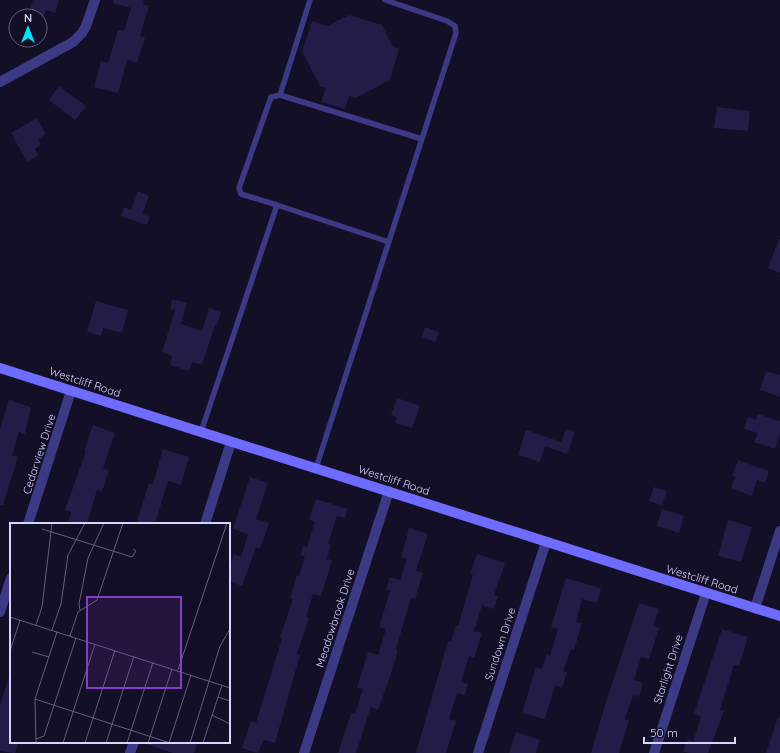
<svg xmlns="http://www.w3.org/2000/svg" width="780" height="753" viewBox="0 0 780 753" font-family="Quicksand,sans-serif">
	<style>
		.building { fill: #241b47 }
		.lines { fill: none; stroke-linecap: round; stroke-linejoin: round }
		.lane { stroke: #3d3a85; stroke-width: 5.5 }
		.street { stroke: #3d3a85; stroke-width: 10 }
		.secondary { stroke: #6f6bff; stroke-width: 10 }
		.labels { text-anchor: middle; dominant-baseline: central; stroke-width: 3.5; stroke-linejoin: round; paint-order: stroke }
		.street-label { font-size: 11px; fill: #d9d4ff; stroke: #130f26 }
		.inset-road { fill: none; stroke: #625e7d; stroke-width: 1 }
		.view { fill: #843dc5; fill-opacity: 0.15; stroke: #843dc5; stroke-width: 2 }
		.inset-edge { fill: none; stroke: #d9d4ff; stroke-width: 2 }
	</style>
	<rect width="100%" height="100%" fill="#130f26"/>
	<path class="building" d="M 33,0 L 59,0 L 55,13 L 46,10 L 44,16 L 28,16 Z
		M 113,0 L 144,0 L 143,4 L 149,6 L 140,36 L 145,38 L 137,63 L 127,60 L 118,93 L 94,87 L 101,61 L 108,63 L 118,30 L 124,31 L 131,8 L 113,3 Z
		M 349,15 L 382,25 L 393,47 L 399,49 L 390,80 L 356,98 L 349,96 L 345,109 L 321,102 L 326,88 L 320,86 L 302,52 L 312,21 L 327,26 Z
		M 59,86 L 86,106 L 75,120 L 49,100 Z
		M 717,107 L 750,111 L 748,131 L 714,128 Z
		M 37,118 L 46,134 L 38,139 L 41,145 L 35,149 L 38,155 L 27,162 L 11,133 Z
		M 138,191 L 149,196 L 142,214 L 150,217 L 147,225 L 121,216 L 124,207 L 131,210 Z
		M 779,239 L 780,239 L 780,273 L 768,268 Z
		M 172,299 L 187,303 L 181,324 L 202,331 L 209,308 L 221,312 L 217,325 L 215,325 L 202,365 L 192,362 L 189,371 L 170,365 L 172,356 L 162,352 L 175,310 L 170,309 Z
		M 96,301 L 128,310 L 122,333 L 103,328 L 101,336 L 87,332 Z
		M 425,327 L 439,332 L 436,342 L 422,337 Z
		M 766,371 L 780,375 L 780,397 L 760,390 Z
		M 397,398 L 420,406 L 412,428 L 395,423 L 397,417 L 391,415 Z
		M 9,400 L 31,407 L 25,434 L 19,432 L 12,455 L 18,457 L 3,505 L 0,505 L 0,429 Z
		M 758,414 L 780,421 L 780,434 L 775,449 L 754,442 L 758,433 L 744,429 L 748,417 L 756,420 Z
		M 93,425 L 115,433 L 103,468 L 109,470 L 102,492 L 97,490 L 87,524 L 67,524 L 71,512 L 65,510 L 86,451 L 84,451 Z
		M 566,429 L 575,432 L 567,454 L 545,446 L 540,462 L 518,455 L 526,430 L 561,442 Z
		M 163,449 L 189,457 L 181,485 L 168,481 L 155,524 L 136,524 L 149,483 L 153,484 Z
		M 738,460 L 769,471 L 765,483 L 757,480 L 752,496 L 731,488 L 735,477 L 732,476 Z
		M 250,477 L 268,483 L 256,519 L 269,523 L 260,549 L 256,547 L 242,586 L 229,581 L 229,568 L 234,554 L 241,557 L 248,534 L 233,529 Z
		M 654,487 L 667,491 L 662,506 L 649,501 Z
		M 316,499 L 348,509 L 345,518 L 337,516 L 328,544 L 331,545 L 327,559 L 332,561 L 321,596 L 313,594 L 306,617 L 309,618 L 297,654 L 300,655 L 275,743 L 264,740 L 258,753 L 242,748 L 251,721 L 256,723 L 282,638 L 280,637 L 293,599 L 290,598 L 297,575 L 299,576 L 305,556 L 300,555 L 303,546 L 307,547 L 315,522 L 309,519 Z
		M 662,509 L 684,516 L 679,533 L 657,526 Z
		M 728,520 L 752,527 L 741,562 L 718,556 Z
		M 409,528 L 428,534 L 416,571 L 423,573 L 415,599 L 411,598 L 396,649 L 398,650 L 392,671 L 378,710 L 371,707 L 356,753 L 338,753 L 351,713 L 355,714 L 363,689 L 357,688 L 368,652 L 378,655 L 386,629 L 379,627 L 390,591 L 386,590 L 390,577 L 400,580 L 407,559 L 401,557 Z
		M 477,554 L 505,563 L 494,595 L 498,596 L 494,609 L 482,605 L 474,631 L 482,633 L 474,658 L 469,656 L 461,682 L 468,684 L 465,695 L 457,693 L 449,719 L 456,721 L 446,753 L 416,753 L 448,641 L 451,642 L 456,625 L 458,626 L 473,575 L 470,574 Z
		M 566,578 L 601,588 L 597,603 L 582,599 L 576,622 L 582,623 L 574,650 L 571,649 L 563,671 L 567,672 L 562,688 L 555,685 L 545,719 L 522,713 L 536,667 L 542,669 L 547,654 L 550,656 L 558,629 L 551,627 Z
		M 639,603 L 659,609 L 653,626 L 659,628 L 649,659 L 641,657 L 634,680 L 643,683 L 639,697 L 633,695 L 625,719 L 629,720 L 619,753 L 591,753 L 606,702 Z
		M 722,629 L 748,637 L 739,666 L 734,665 L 720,710 L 724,711 L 708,753 L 689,753 L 683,751 L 688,739 L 693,741 L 701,717 L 694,714 Z
		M 9,677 L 11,677 L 11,742 L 18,742 L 15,753 L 0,751 L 0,705 Z
		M 778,717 L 780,718 L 780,753 L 766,753 Z
		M 516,732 L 540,740 L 536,753 L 509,753 Z
		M 146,742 L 192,742 L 197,744 L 194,753 L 173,753 L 146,744 Z"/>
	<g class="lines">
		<path class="lane" d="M 280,95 L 310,0
			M 277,205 L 241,194 L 239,188 L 271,97 L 280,95 L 422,139
			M 201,432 L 277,205 L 389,242
			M 316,468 L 456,33 L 455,26 L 447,21 L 385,0"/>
		<path class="street" d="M 0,82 L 73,42 L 82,33 L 86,26 L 95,0
			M 28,524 L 71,391
			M 205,524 L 231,442
			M 755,608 L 780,531
			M 0,612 L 11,578
			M 130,753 L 134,742
			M 304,753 L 389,491
			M 478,753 L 546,542
			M 654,753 L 706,593"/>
		<path class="secondary" d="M 0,368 L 780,616"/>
	</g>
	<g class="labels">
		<g class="street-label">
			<text transform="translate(85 382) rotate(18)">Westcliff Road</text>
			<text transform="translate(39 454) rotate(-72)">Cedarview Drive</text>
			<text transform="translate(394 480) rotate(18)">Westcliff Road</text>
			<text transform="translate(702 579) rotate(17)">Westcliff Road</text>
			<text transform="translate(335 618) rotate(-72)">Meadowbrook Drive</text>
			<text transform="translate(500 644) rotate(-72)">Sundown Drive</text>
			<text transform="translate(668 669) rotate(-72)">Starlight Drive</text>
		</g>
	</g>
	<g transform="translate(10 523)">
		<rect width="220" height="220" fill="#130f26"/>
		<path class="inset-road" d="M 32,6 L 122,34 L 126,28 L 123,26M 70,87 L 69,81 L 78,35 L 94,0M 0,94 L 220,165M 26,102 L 32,84 L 42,0M 42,107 L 51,81 L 58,32 L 75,0M 60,113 L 68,89 L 87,77 L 113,0M 0,128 L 10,97M 22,129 L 39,134M 168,147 L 217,0M 208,174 L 220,178M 25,176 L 160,220M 202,192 L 220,201M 26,216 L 34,213 L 66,115M 26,220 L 25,176 L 47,109M 53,220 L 85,121M 75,220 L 105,127M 96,220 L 124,133M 117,220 L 143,139M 138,220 L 162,146M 159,220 L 181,152M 180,220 L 210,123 L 220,106M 193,220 L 212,162"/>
		<path class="view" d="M 77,74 L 171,74 L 171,165 L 77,165 Z"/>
		<rect width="220" height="220" class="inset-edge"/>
	</g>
	<g transform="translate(28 28)"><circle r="19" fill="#130f26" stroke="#625e7d"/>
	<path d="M0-3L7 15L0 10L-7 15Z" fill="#00e5ff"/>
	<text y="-6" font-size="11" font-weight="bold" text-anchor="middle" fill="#d9d4ff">N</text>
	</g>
	<path d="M644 737v6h91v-6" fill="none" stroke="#d9d4ff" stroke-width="2"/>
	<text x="650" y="737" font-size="12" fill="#d9d4ff" stroke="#130f26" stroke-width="3" paint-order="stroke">50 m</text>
</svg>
